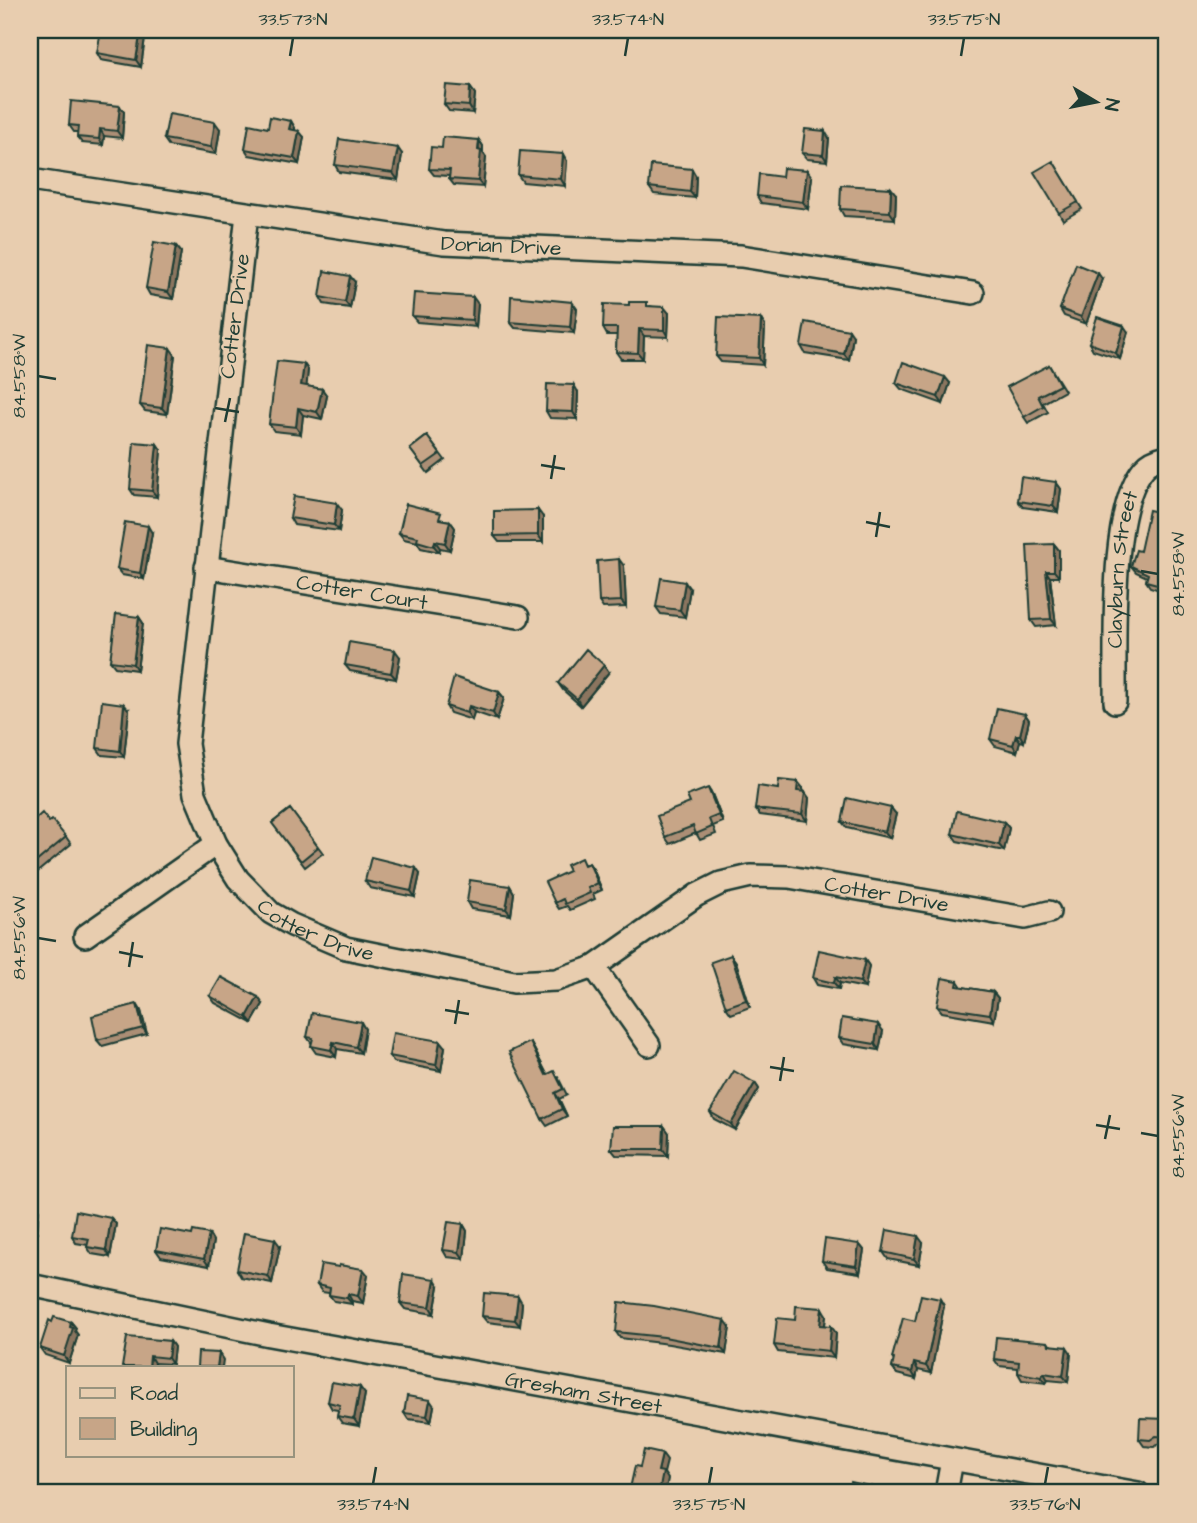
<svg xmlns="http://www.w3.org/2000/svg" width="1197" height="1523" viewBox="0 0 1197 1523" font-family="'Architects Daughter',sans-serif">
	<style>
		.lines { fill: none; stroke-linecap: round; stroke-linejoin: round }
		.street-casing { stroke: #1f3d34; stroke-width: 26 }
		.street { stroke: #e8cdaf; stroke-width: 21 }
		.wall { fill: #ab8e74; stroke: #1f3d34; stroke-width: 2 }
		.shaded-wall { fill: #8b745e; stroke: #1f3d34; stroke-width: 2 }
		.building { fill: #c7a587; stroke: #1f3d34; stroke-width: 2 }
		.ticks { fill: none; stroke: #1f3d34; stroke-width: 2.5 }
		.labels { text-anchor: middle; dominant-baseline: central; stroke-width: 5; stroke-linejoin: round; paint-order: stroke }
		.street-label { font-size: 21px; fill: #1f3d34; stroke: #e8cdaf }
		.neatline { fill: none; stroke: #1f3d34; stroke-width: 2.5 }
		.ticks-label { font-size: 18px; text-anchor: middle; fill: #1f3d34 }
	</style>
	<rect width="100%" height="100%" fill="#e8cdaf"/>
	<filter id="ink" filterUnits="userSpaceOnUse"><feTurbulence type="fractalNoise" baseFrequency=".0143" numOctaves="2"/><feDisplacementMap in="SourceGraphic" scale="14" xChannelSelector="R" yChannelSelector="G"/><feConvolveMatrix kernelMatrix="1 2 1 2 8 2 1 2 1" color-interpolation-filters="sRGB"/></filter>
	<g filter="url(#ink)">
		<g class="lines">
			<g class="street-casing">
				<g id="street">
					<path id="s1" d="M 30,180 L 444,243 L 741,256 L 973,293"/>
					<path id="s2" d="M 247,214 L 187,744 L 195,794 L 216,844 L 238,879 L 271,913 L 292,925 L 346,948 L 514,982 L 556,980 L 594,967 L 697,895 L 721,883 L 751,876 L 789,877 L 1025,918 L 1049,912"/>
					<path id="s3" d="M 206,567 L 518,617"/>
					<path id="s4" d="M 1115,702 C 1116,646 1108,511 1144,468 C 1150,461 1158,458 1167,456"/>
					<path d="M 85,936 L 216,844"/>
					<path d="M 594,967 L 649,1045"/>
					<path id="s5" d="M 30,1285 L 269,1335 L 1138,1493"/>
					<path d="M 946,1493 L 952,1460"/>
				</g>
			</g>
			<use href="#street" class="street"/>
		</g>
		<path class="wall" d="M 145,37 L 141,67 L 101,60 L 97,53 Z
			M 470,87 L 475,94 L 473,113 L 449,111 L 444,104 Z
			M 124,112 L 122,138 L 104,136 L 103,145 L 82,143 L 77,137 L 78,132 L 74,132 L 69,125 Z
			M 291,121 L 295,128 L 295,130 L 304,137 L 299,164 L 249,155 L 245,149 L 268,128 Z
			M 220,129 L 216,154 L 169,146 L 164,139 Z
			M 829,138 L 827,161 L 807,159 L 802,153 Z
			M 479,140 L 483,146 L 483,153 L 486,157 L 483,187 L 454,185 L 449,179 L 449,176 L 434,175 L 429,169 L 442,148 Z
			M 402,154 L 398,180 L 339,172 L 335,165 Z
			M 567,161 L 565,186 L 523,182 L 518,175 Z
			M 1053,161 L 1082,209 L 1063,220 L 1059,213 Z
			M 696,176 L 695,198 L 654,194 L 649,187 Z
			M 782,177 L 812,177 L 808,209 L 761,203 L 757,196 Z
			M 896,194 L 895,219 L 844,216 L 840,209 Z
			M 176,246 L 181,252 L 173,299 L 150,295 L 146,288 Z
			M 1102,279 L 1086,324 L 1064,316 L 1060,309 Z
			M 355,282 L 350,308 L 324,304 L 320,297 Z
			M 572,302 L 577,309 L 574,333 L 515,328 L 510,322 Z
			M 478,304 L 476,327 L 417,322 L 412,316 Z
			M 650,306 L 669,313 L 668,337 L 644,336 L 643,359 L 621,359 L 616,352 L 617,335 L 607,335 L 603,328 Z
			M 765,326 L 763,365 L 721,362 L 716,356 Z
			M 1128,332 L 1120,359 L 1093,350 L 1089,343 Z
			M 853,336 L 849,360 L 805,353 L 801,346 Z
			M 175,355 L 167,414 L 145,411 L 140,405 Z
			M 304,364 L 308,370 L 306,386 L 322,389 L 327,396 L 322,419 L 303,415 L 301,434 L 274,431 L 269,424 Z
			M 1049,365 L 1065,391 L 1043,403 L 1048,412 L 1028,423 L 1024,417 Z
			M 896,383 L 950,383 L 943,404 L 901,389 Z
			M 578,392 L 577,419 L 550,418 L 546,411 Z
			M 427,436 L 445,460 L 428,473 L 410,449 Z
			M 157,444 L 161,450 L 157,497 L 134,495 L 130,489 Z
			M 1056,482 L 1061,489 L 1058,512 L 1023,507 L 1018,501 Z
			M 342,510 L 339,531 L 294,525 L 290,518 Z
			M 1167,514 L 1167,588 L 1166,592 L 1150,587 L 1146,581 L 1147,577 L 1136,572 L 1131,566 Z
			M 543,517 L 543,542 L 499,542 L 494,536 Z
			M 445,520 L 450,521 L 455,528 L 450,550 L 440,548 L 439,552 L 421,548 L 417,542 L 404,539 L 399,533 Z
			M 152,533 L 144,579 L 122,575 L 117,569 Z
			M 1054,544 L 1059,550 L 1059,577 L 1050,577 L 1056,625 L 1036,627 L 1031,620 Z
			M 624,566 L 626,607 L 603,608 L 599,602 Z
			M 690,589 L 685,617 L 661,614 L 656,607 Z
			M 139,617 L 143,623 L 137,670 L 115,667 L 110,661 Z
			M 400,657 L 396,679 L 350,671 L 345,665 Z
			M 609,672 L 581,706 L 563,690 L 558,683 Z
			M 499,692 L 504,698 L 497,720 L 474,712 L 472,720 L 450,713 L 446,706 Z
			M 129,710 L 124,757 L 102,755 L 97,748 Z
			M 1025,714 L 1029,720 L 1024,742 L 1020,741 L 1017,752 L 995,746 L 990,739 Z
			M 803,788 L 803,792 L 809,798 L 807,821 L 760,815 L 755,809 L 778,789 Z
			M 712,794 L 723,822 L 713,826 L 716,834 L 700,840 L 696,833 L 670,844 L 665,837 Z
			M 290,809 L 323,853 L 305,867 L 272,823 Z
			M 896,814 L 890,838 L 847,828 L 842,822 Z
			M 49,822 L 66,837 L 71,844 L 35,874 L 30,868 L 30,838 L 31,837 L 30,835 L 30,824 Z
			M 1004,822 L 1009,828 L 1004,851 L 957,841 L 952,834 Z
			M 585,864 L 593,869 L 602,890 L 593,894 L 595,899 L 570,910 L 567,906 L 559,909 L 555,903 Z
			M 420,874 L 415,897 L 370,888 L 365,881 Z
			M 510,886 L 514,893 L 511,915 L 471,909 L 467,902 Z
			M 731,955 L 736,962 L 750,1007 L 731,1014 L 726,1007 Z
			M 865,960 L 869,966 L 865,988 L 840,983 L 839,989 L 817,985 L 813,978 Z
			M 958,981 L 962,987 L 993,992 L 998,998 L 994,1021 L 942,1012 L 937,1006 Z
			M 210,996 L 263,1004 L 252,1023 L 215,1003 Z
			M 137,1004 L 141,1011 L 147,1034 L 102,1046 L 97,1040 Z
			M 365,1029 L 361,1053 L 337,1049 L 336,1057 L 316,1053 L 311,1046 L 312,1044 L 307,1037 Z
			M 883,1031 L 879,1050 L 843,1044 L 839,1038 Z
			M 530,1042 L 534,1049 L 547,1074 L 558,1077 L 567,1095 L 559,1099 L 567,1116 L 547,1126 L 542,1119 Z
			M 445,1047 L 441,1071 L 394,1062 L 389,1056 Z
			M 755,1083 L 759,1089 L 735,1130 L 714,1119 L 710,1112 Z
			M 664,1126 L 669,1133 L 668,1156 L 616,1155 L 611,1149 Z
			M 30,1198 L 35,1198 L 39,1205 L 36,1241 L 30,1240 Z
			M 111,1218 L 116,1224 L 110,1257 L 92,1254 L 87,1247 L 88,1245 L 76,1243 L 72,1236 Z
			M 463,1224 L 467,1231 L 464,1259 L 447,1257 L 443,1250 Z
			M 209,1234 L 213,1241 L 209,1266 L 161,1257 L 156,1250 L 192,1235 Z
			M 923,1243 L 919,1265 L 888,1259 L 883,1252 Z
			M 859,1244 L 864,1250 L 860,1273 L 827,1268 L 822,1261 Z
			M 280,1246 L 272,1283 L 241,1277 L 237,1270 Z
			M 368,1275 L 363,1303 L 352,1301 L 352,1304 L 334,1301 L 329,1295 L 329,1293 L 322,1292 L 317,1285 Z
			M 439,1286 L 434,1314 L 405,1309 L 400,1303 Z
			M 940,1299 L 944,1306 L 931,1373 L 918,1370 L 916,1379 L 897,1374 L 892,1368 L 894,1361 L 892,1358 L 915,1321 Z
			M 522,1303 L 520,1326 L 487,1322 L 482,1316 Z
			M 826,1315 L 825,1326 L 836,1333 L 834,1358 L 778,1352 L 774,1345 L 795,1320 Z
			M 52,1322 L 71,1322 L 76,1328 L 75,1331 L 78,1335 L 69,1363 L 45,1355 L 40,1348 Z
			M 730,1327 L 726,1354 L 669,1344 L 620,1338 L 616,1332 Z
			M 170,1341 L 174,1347 L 172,1364 L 154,1363 L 154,1367 L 122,1367 Z
			M 1048,1342 L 1050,1345 L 1071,1353 L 1068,1382 L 1048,1380 L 1046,1383 L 1022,1380 L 1018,1373 L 1018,1368 L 999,1366 L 994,1359 Z
			M 365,1394 L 359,1426 L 342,1423 L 337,1416 L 338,1410 L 332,1409 L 328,1402 Z
			M 434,1406 L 431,1422 L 408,1419 L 404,1413 Z
			M 1167,1419 L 1167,1443 L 1161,1443 L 1154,1447 L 1144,1446 L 1139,1439 Z"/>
		<path class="shaded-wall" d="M 141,30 L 145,37 L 141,67 L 136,60 Z
			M 470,87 L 475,94 L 473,113 L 469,106 Z
			M 120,106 L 124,112 L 122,138 L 117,131 Z
			M 291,121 L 295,128 L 294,136 L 289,129 Z
			M 215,122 L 220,129 L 216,154 L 211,147 Z
			M 100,129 L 104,136 L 103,145 L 99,139 Z
			M 299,131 L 304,137 L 299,164 L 294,158 Z
			M 825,131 L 829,138 L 827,161 L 823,155 Z
			M 479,140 L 483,146 L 483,153 L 486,157 L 483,187 L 478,181 Z
			M 398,148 L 402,154 L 398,180 L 393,173 Z
			M 563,154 L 567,161 L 565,186 L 561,179 Z
			M 692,169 L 696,176 L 695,198 L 690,192 Z
			M 807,170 L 812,177 L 808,209 L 803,202 Z
			M 891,188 L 896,194 L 895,219 L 890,212 Z
			M 176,246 L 181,252 L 173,299 L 168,292 Z
			M 1098,273 L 1102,279 L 1086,324 L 1081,317 Z
			M 350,276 L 355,282 L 350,308 L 345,302 Z
			M 473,297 L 478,304 L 476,327 L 472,320 Z
			M 572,302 L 577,309 L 574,333 L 570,327 Z
			M 664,307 L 669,313 L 668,337 L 664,330 Z
			M 761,319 L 765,326 L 763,365 L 759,358 Z
			M 1124,326 L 1128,332 L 1120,359 L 1116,353 Z
			M 639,329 L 644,336 L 643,359 L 638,353 Z
			M 849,330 L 853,336 L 849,360 L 844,354 Z
			M 170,348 L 175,355 L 167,414 L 162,408 Z
			M 304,364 L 308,370 L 306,392 L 301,385 Z
			M 945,377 L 950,383 L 943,404 L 938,397 Z
			M 574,385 L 578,392 L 577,419 L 573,412 Z
			M 322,389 L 327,396 L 322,419 L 317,412 Z
			M 298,408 L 303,415 L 301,434 L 296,427 Z
			M 157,444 L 161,450 L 157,497 L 152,491 Z
			M 1056,482 L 1061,489 L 1058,512 L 1053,506 Z
			M 337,503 L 342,510 L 339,531 L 334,525 Z
			M 538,510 L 543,517 L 543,542 L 538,535 Z
			M 450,521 L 455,528 L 450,550 L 445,543 Z
			M 148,526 L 152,533 L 144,579 L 140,573 Z
			M 435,541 L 440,548 L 439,552 L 434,546 Z
			M 1054,544 L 1059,550 L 1059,577 L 1054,571 Z
			M 619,559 L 624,566 L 626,607 L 621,601 Z
			M 1046,571 L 1050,577 L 1056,625 L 1051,619 Z
			M 1164,578 L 1167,583 L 1166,592 L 1161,585 Z
			M 685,582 L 690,589 L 685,617 L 680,610 Z
			M 139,617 L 143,623 L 137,670 L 133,664 Z
			M 395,650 L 400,657 L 396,679 L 391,673 Z
			M 604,665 L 609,672 L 581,706 L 577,699 Z
			M 499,692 L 504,698 L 497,720 L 493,713 Z
			M 124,704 L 129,710 L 124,757 L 120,751 Z
			M 469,706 L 474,712 L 472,720 L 467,713 Z
			M 1025,714 L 1029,720 L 1024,742 L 1020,735 Z
			M 1016,735 L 1020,741 L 1017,752 L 1013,745 Z
			M 798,782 L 803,788 L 802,798 L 797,791 Z
			M 708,788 L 712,794 L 723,822 L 719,815 Z
			M 805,792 L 809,798 L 807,821 L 802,814 Z
			M 891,808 L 896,814 L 890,838 L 885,832 Z
			M 1004,822 L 1009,828 L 1004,851 L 999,845 Z
			M 589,863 L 593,869 L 602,890 L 598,883 Z
			M 416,868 L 420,874 L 415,897 L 411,891 Z
			M 510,886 L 514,893 L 511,915 L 506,909 Z
			M 731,955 L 736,962 L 750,1007 L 746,1000 Z
			M 865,960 L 869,966 L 865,988 L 860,982 Z
			M 835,977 L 840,983 L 839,989 L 834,983 Z
			M 993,992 L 998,998 L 994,1021 L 990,1014 Z
			M 258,997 L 263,1004 L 252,1023 L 247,1017 Z
			M 137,1004 L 141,1011 L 147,1034 L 143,1028 Z
			M 361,1022 L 365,1029 L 361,1053 L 356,1047 Z
			M 878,1024 L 883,1031 L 879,1050 L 875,1044 Z
			M 440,1041 L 445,1047 L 441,1071 L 436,1065 Z
			M 333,1042 L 337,1049 L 336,1057 L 331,1050 Z
			M 530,1042 L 534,1049 L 550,1081 L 546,1075 Z
			M 755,1083 L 759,1089 L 735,1130 L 731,1124 Z
			M 555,1093 L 559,1099 L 567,1116 L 562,1109 Z
			M 664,1126 L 669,1133 L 668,1156 L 663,1149 Z
			M 35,1198 L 39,1205 L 36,1241 L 31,1234 Z
			M 111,1218 L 116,1224 L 110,1257 L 106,1250 Z
			M 463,1224 L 467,1231 L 464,1259 L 459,1252 Z
			M 209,1234 L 213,1241 L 209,1266 L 204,1259 Z
			M 918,1236 L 923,1243 L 919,1265 L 914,1259 Z
			M 275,1239 L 280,1246 L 272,1283 L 268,1276 Z
			M 859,1244 L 864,1250 L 860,1273 L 856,1266 Z
			M 363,1269 L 368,1275 L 363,1303 L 358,1296 Z
			M 435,1279 L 439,1286 L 434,1314 L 430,1307 Z
			M 348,1294 L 352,1301 L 352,1304 L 347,1298 Z
			M 518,1296 L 522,1303 L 520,1326 L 515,1320 Z
			M 940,1299 L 944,1306 L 931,1373 L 926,1366 Z
			M 822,1308 L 826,1315 L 824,1332 L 820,1325 Z
			M 725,1320 L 730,1327 L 726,1354 L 721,1348 Z
			M 71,1322 L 76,1328 L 75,1331 L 78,1335 L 69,1363 L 64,1356 Z
			M 831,1326 L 836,1333 L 834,1358 L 829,1351 Z
			M 170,1341 L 174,1347 L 172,1364 L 168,1358 Z
			M 1067,1347 L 1071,1353 L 1068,1382 L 1063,1376 Z
			M 219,1353 L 223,1360 L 222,1367 L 217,1367 Z
			M 150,1356 L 154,1363 L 154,1367 L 149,1367 Z
			M 914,1363 L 918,1370 L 916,1379 L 912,1372 Z
			M 1044,1373 L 1048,1380 L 1046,1383 L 1041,1377 Z
			M 360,1387 L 365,1394 L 359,1426 L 354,1419 Z
			M 430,1400 L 434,1406 L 431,1422 L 427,1416 Z
			M 662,1454 L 667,1461 L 664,1473 L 668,1479 L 665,1493 L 659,1493 L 658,1471 Z"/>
		<path class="building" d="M 101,30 L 141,30 L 136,60 L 97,53 Z
			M 446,85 L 470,87 L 469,106 L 444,104 Z
			M 71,101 L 120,106 L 117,131 L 100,129 L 99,139 L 77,137 L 78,126 L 69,125 Z
			M 169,114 L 215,122 L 211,147 L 164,139 Z
			M 270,117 L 291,121 L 289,129 L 299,131 L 294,158 L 245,149 L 249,124 L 268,128 Z
			M 805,129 L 825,131 L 823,155 L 802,153 Z
			M 443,137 L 479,140 L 478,150 L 481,151 L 478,181 L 449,179 L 450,170 L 429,169 L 431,147 L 442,148 Z
			M 339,139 L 398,148 L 393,173 L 335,165 Z
			M 520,151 L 563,154 L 561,179 L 518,175 Z
			M 1053,161 L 1078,202 L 1059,213 L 1034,172 Z
			M 651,165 L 692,169 L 690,192 L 649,187 Z
			M 783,168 L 807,170 L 803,202 L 757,196 L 759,174 L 782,177 Z
			M 841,185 L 891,188 L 890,212 L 840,209 Z
			M 154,242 L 176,246 L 168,292 L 146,288 Z
			M 1076,264 L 1098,273 L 1081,317 L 1060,309 Z
			M 324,271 L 350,276 L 345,302 L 320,297 Z
			M 414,293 L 473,297 L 472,320 L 412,316 Z
			M 511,296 L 572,302 L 570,327 L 510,322 Z
			M 629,302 L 647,302 L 647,306 L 664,307 L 664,330 L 639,329 L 638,353 L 616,352 L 617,328 L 603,328 L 604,304 L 629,305 Z
			M 718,317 L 761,319 L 759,358 L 716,356 Z
			M 1097,317 L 1124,326 L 1116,353 L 1089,343 Z
			M 805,322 L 849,330 L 844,354 L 801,346 Z
			M 148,345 L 170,348 L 162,408 L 140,405 Z
			M 277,361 L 304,364 L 301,385 L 322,389 L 317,412 L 298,408 L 296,427 L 269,424 Z
			M 903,362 L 945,377 L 938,397 L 896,383 Z
			M 1049,365 L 1060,385 L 1038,396 L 1043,406 L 1024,417 L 1007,387 Z
			M 547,384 L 574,385 L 573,412 L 546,411 Z
			M 427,436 L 440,454 L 423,466 L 410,449 Z
			M 134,442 L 157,444 L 152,491 L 130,489 Z
			M 1021,477 L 1056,482 L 1053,506 L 1018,501 Z
			M 294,496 L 337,503 L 334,525 L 290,518 Z
			M 406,504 L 441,513 L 439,519 L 450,521 L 445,543 L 435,541 L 434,546 L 417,541 L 418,537 L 399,533 Z
			M 538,510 L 538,535 L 494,536 L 494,511 Z
			M 1149,510 L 1167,514 L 1167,544 L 1165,555 L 1167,556 L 1167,579 L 1164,578 L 1161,585 L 1146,581 L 1148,574 L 1131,566 L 1136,550 L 1140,551 Z
			M 125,522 L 148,526 L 140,573 L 117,569 Z
			M 1054,544 L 1054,571 L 1046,571 L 1051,619 L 1031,620 L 1027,545 Z
			M 619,559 L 621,601 L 599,602 L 597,561 Z
			M 661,578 L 685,582 L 680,610 L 656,607 Z
			M 116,614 L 139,617 L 133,664 L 110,661 Z
			M 349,642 L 395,650 L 391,673 L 345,665 Z
			M 586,649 L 604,665 L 577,699 L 558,683 Z
			M 454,677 L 499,692 L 493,713 L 469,706 L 467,713 L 446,706 Z
			M 102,701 L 124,704 L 120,751 L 97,748 Z
			M 997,708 L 1025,714 L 1020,735 L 1016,735 L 1013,745 L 990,739 Z
			M 779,780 L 798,782 L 797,791 L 805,792 L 802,814 L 755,809 L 758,786 L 778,789 Z
			M 708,788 L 719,815 L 709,819 L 712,827 L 696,834 L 693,826 L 665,837 L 657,816 L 690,803 L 687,796 Z
			M 847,798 L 891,808 L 885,832 L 842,822 Z
			M 290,809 L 318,847 L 301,861 L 272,823 Z
			M 957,811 L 1004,822 L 999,845 L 952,834 Z
			M 42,813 L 49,822 L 52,820 L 66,837 L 30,867 L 30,838 L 32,836 L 30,834 L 30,824 Z
			M 371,857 L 416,868 L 411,891 L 365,881 Z
			M 581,858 L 584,865 L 589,863 L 598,883 L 588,888 L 590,893 L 565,904 L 563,899 L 555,903 L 545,882 L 569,871 L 566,865 Z
			M 470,880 L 510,886 L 506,909 L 467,902 Z
			M 819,950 L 865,960 L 860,982 L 835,977 L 834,983 L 813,978 Z
			M 731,955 L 746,1000 L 726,1007 L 711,962 Z
			M 221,977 L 258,997 L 247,1017 L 210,996 Z
			M 942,978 L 958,981 L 957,986 L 993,992 L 990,1014 L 937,1006 Z
			M 137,1004 L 143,1028 L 97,1040 L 92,1016 Z
			M 312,1013 L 361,1022 L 356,1047 L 333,1042 L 331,1050 L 311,1046 L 313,1038 L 307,1037 Z
			M 842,1018 L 878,1024 L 875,1044 L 839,1038 Z
			M 393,1033 L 440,1041 L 436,1065 L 389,1056 Z
			M 530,1042 L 546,1075 L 554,1071 L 563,1089 L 555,1093 L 562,1109 L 542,1119 L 509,1052 Z
			M 734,1071 L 755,1083 L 731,1124 L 710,1112 Z
			M 613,1126 L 664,1126 L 663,1149 L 611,1149 Z
			M 30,1198 L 35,1198 L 31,1234 L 30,1234 Z
			M 76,1211 L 111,1218 L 106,1250 L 87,1247 L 89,1239 L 72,1236 Z
			M 448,1222 L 463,1224 L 459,1252 L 443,1250 Z
			M 160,1229 L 192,1235 L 193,1231 L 209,1234 L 204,1259 L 156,1250 Z
			M 887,1230 L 918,1236 L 914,1259 L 883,1252 Z
			M 244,1233 L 275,1239 L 268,1276 L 237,1270 Z
			M 825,1239 L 859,1244 L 856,1266 L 822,1261 Z
			M 321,1264 L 339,1267 L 339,1265 L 363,1269 L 358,1296 L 348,1294 L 347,1298 L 329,1295 L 330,1288 L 317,1285 Z
			M 403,1274 L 435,1279 L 430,1307 L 400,1303 Z
			M 484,1293 L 518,1296 L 515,1320 L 482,1316 Z
			M 921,1295 L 940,1299 L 926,1366 L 914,1363 L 912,1372 L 892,1368 L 894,1359 L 892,1358 L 903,1318 L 915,1321 Z
			M 619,1302 L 654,1306 L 725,1320 L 721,1348 L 664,1337 L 616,1332 Z
			M 796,1306 L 822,1308 L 820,1325 L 831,1326 L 829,1351 L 774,1345 L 777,1318 L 795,1320 Z
			M 54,1317 L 71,1322 L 70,1327 L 73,1328 L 64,1356 L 40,1348 L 49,1320 L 52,1322 Z
			M 127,1337 L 170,1341 L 168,1358 L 150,1356 L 149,1367 L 122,1367 Z
			M 996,1337 L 1048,1342 L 1049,1345 L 1067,1347 L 1063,1376 L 1044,1373 L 1041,1377 L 1018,1373 L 1019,1362 L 994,1359 Z
			M 198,1352 L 219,1353 L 217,1367 L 197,1367 Z
			M 332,1382 L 360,1387 L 354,1419 L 337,1416 L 340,1405 L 328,1402 Z
			M 407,1396 L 430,1400 L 427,1416 L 404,1413 Z
			M 1140,1418 L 1167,1419 L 1167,1437 L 1156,1436 L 1150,1440 L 1139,1439 Z
			M 644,1450 L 662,1454 L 658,1471 L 663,1472 L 659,1493 L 629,1493 L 635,1466 L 640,1467 Z
			M 851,1482 L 891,1491 L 890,1493 L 848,1493 Z"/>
	</g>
	<path class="ticks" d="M 290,56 L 293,38M 625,56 L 628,38M 961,56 L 964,38M 38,376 L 56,379M 215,408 L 239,412M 225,422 L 230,398M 541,465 L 565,469M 551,479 L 555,455M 866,522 L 890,527M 876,537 L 880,512M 1141,571 L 1158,574M 38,938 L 56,941M 119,952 L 143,957M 129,967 L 133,942M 445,1010 L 469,1014M 455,1024 L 459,1000M 770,1067 L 794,1071M 780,1081 L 784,1057M 1096,1125 L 1120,1129M 1141,1133 L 1158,1136M 1105,1139 L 1110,1115M 373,1484 L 376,1467M 709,1484 L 712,1467M 1045,1484 L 1048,1467"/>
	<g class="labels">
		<g class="street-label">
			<text stroke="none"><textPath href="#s1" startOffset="476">Dorian Drive</textPath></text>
			<text transform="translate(235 316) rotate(-83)">Cotter Drive</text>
			<text stroke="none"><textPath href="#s4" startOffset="133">Clayburn Street</textPath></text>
			<text stroke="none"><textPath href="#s3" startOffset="158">Cotter Court</textPath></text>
			<text stroke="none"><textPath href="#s2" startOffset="1384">Cotter Drive</textPath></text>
			<text stroke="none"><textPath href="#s2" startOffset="775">Cotter Drive</textPath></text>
			<text stroke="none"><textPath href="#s5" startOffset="564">Gresham Street</textPath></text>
		</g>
	</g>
	<rect width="1197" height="1523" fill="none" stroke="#e8cdaf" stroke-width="77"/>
	<rect x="66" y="1366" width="228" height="91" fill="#e8cdaf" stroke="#98937e" stroke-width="2"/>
	<rect x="80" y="1388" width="35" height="10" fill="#e8cdaf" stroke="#98937e" stroke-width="2"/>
	<text x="130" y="1400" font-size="21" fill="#1f3d34">Road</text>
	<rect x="80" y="1418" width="35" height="21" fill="#c7a587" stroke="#98937e" stroke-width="2"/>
	<text x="130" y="1436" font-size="21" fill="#1f3d34">Building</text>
	<g transform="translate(1096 102) rotate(100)" stroke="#e8cdaf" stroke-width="5" paint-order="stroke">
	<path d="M0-5L12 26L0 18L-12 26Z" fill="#1f3d34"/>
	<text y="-10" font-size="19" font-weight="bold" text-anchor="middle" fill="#1f3d34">N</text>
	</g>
	<rect x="38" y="38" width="1120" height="1446" class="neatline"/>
	<g class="ticks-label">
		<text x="293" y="25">33.573°N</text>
		<text x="628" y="25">33.574°N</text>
		<text x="964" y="25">33.575°N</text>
		<text transform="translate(19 376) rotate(-90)" y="6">84.558°W</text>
		<text transform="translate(1178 574) rotate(-90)" y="6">84.558°W</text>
		<text transform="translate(19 938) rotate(-90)" y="6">84.556°W</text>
		<text transform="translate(1178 1136) rotate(-90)" y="6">84.556°W</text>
		<text x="373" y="1510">33.574°N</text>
		<text x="709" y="1510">33.575°N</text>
		<text x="1045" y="1510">33.576°N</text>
	</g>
</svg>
